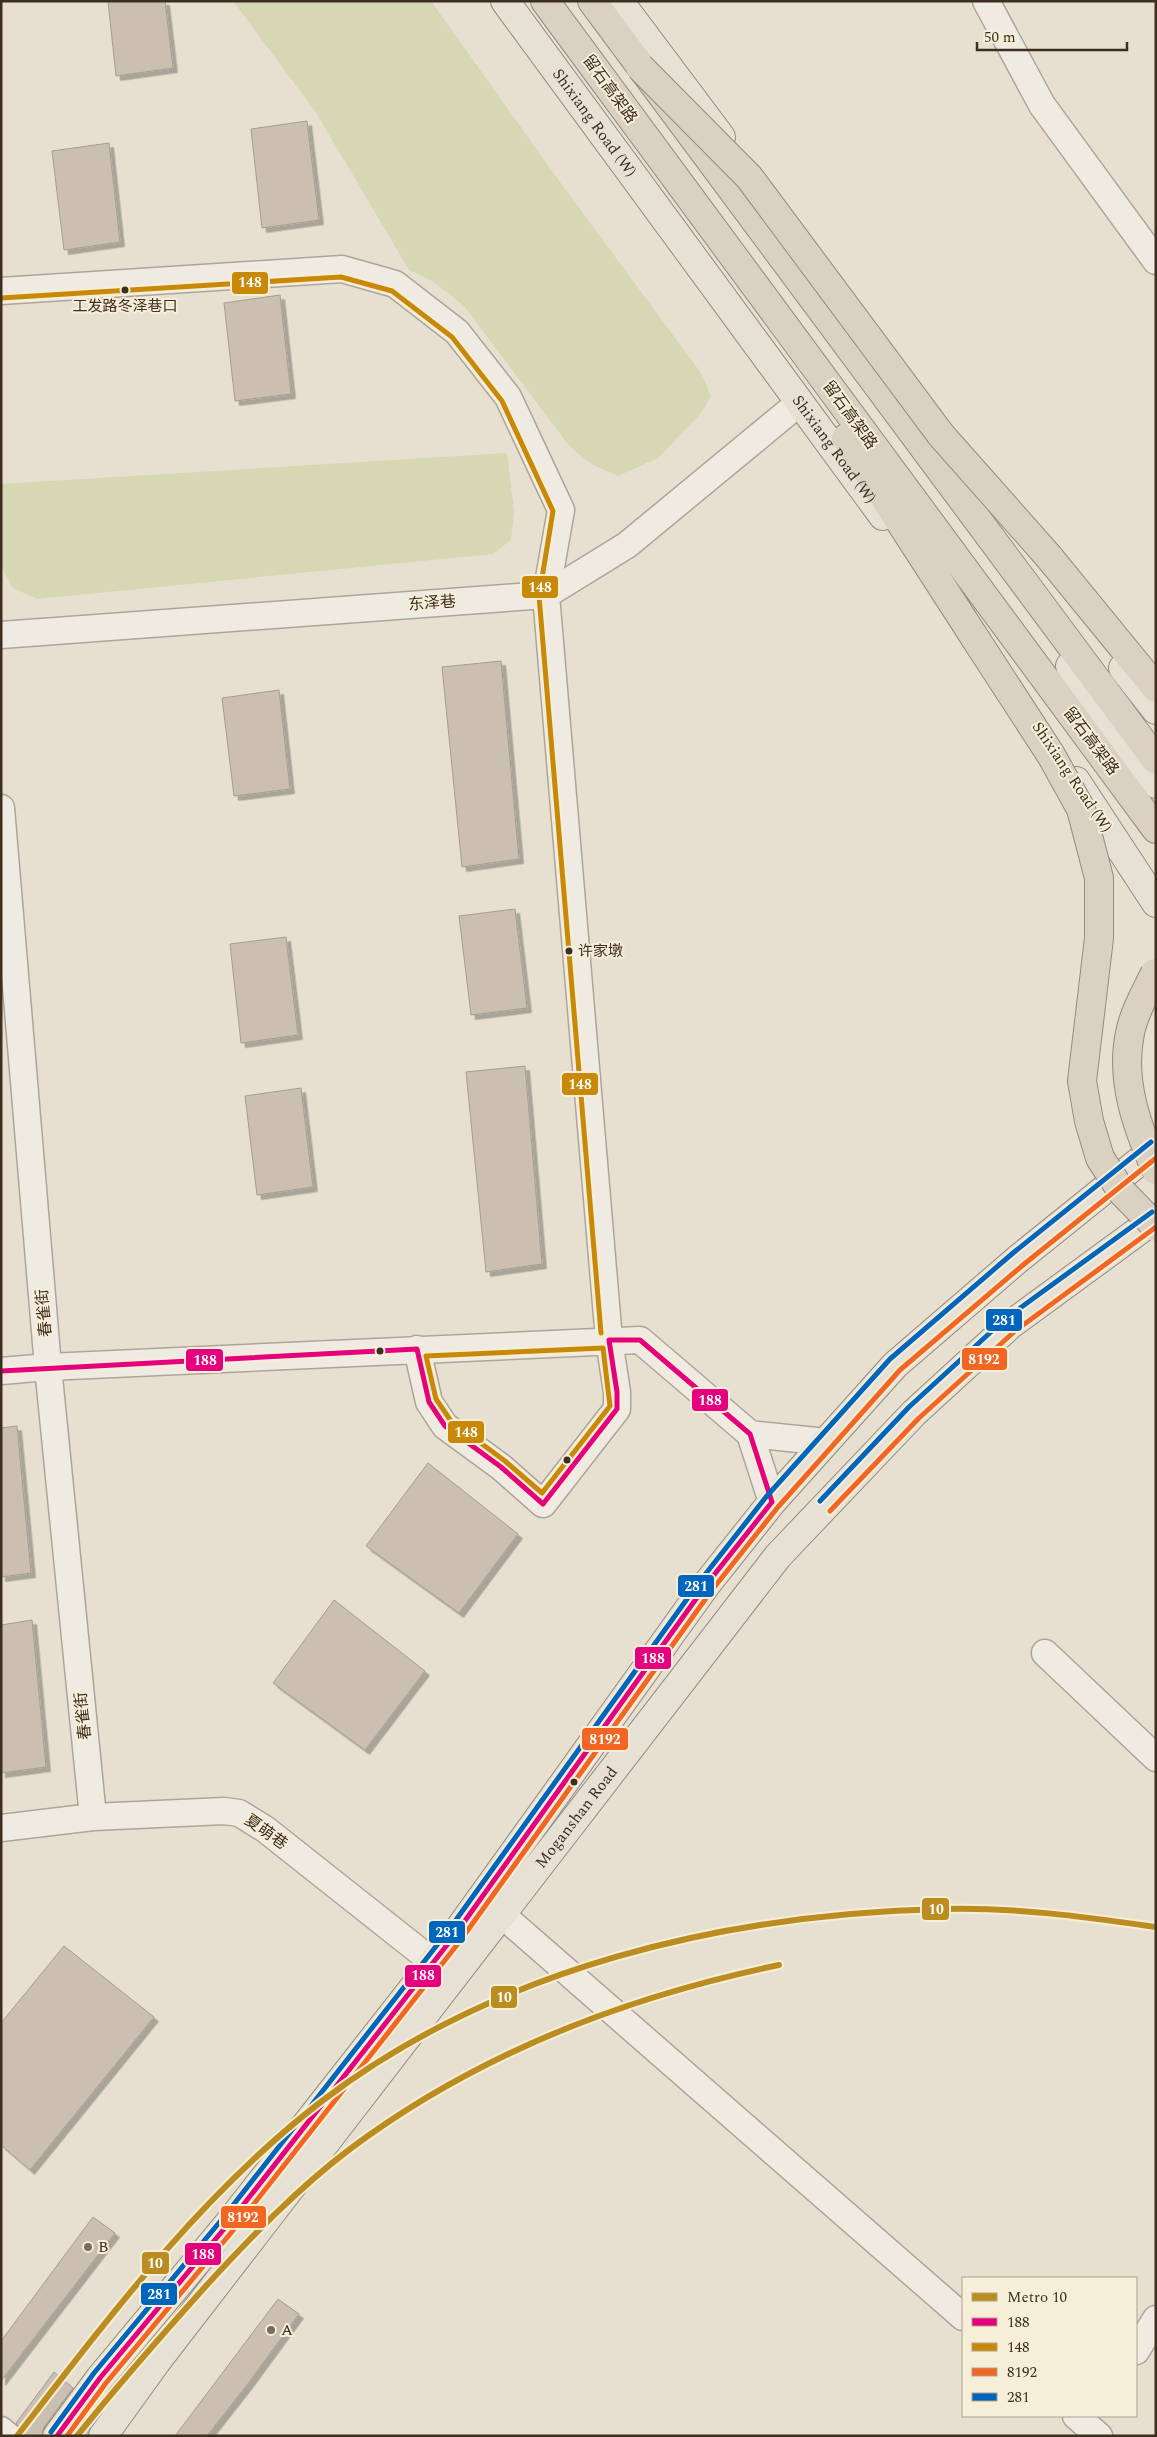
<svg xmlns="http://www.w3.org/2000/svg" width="1157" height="2437" viewBox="0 0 1157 2437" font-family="Spectral,'Noto Sans SC',serif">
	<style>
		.green { fill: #d6d7b3 }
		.building { fill: #cbbfb2; stroke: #a89c90; filter: url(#shadow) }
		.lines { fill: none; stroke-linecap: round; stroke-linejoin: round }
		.minor-casing { stroke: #ada599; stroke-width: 29 }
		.major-casing { stroke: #928b80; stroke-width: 30 }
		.highway-casing { stroke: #928b80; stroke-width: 30 }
		.minor { stroke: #efebe3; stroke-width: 26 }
		.major { stroke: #e6e1d4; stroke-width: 28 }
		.highway { stroke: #dad1c2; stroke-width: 28 }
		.highway-bridge-casing { stroke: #928b80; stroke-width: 30; stroke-linecap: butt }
		.highway-bridge { stroke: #dad1c2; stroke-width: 28 }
		.bus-1-casing { stroke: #f7eed8; stroke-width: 9 }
		.bus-2-casing { stroke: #f7eed8; stroke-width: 9 }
		.bus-3-casing { stroke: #f7eed8; stroke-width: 9 }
		.bus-4-casing { stroke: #f7eed8; stroke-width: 9 }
		.bus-1 { stroke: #e5007d; stroke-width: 5 }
		.bus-2 { stroke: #c88808; stroke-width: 5 }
		.bus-3 { stroke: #f26522; stroke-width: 5 }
		.bus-4 { stroke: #0065bd; stroke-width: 5 }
		.metro-1-casing { stroke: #f7eed8; stroke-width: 10 }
		.metro-1 { stroke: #bb8d20; stroke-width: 6 }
		.bus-dot { fill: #3d2e20; stroke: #f7eed8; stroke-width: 2 }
		.poi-dot { fill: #786c5e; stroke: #f7eed8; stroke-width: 2 }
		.labels { text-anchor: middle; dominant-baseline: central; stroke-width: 4; stroke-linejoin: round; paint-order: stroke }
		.bus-label { font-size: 15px; fill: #3d2e20; stroke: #f7eed8 }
		.street-label { font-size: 16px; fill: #3d2e20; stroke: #f7eed8 }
		.poi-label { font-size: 16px; fill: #3d2e20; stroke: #f7eed8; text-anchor: start }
		.line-badge { stroke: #f7eed8; stroke-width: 2 }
		.badge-label { font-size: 14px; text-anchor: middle; font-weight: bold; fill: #fff }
	</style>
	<defs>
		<filter id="shadow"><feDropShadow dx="4.5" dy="4.5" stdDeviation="0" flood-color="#0004"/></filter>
	</defs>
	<rect width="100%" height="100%" fill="#e7e0d1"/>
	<path class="green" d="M 233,1 L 431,1 L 560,182 L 701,373 L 711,396 L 702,412 L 658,458 L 618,476 L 591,464 L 570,447 L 464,306 L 434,282 L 409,270 L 315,111 Z
		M 507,453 L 514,512 L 511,540 L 493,554 L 37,599 L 13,588 L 1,566 L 1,484 Z"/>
	<path class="building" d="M 108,1 L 165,1 L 173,68 L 116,76 Z
		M 307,121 L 319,220 L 262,228 L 251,129 Z
		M 109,143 L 120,242 L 64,250 L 52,151 Z
		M 280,295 L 291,394 L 235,401 L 224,303 Z
		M 501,661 L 519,859 L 462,867 L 442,667 Z
		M 279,690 L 290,789 L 234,796 L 222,698 Z
		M 515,909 L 527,1008 L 471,1015 L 459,916 Z
		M 286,937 L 298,1035 L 241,1043 L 230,944 Z
		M 525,1066 L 542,1264 L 486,1272 L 466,1072 Z
		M 301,1088 L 313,1187 L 257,1195 L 245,1096 Z
		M 17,1426 L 31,1573 L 1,1577 L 1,1428 Z
		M 428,1463 L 518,1534 L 459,1613 L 366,1546 Z
		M 334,1600 L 425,1671 L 365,1750 L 273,1683 Z
		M 32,1620 L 46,1767 L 1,1773 L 1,1625 Z
		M 64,1946 L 154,2017 L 30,2170 L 1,2145 L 1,2023 Z
		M 93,2217 L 115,2233 L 1,2381 L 1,2341 Z
		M 278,2299 L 299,2314 L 247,2385 L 207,2436 L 175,2436 Z
		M 54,2372 L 73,2388 L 44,2427 L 42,2436 L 23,2436 L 16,2423 Z
		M 98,2407 L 102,2411 L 90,2427 L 88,2436 L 77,2436 Z"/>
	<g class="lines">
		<g class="minor-casing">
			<path id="minor" d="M 986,1 L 1042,105 L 1156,261
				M 1,291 L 342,269 L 395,284 L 457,332 L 508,397 L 561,510 L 546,595 L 609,1340 L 617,1392 L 617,1409 L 543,1504 L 501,1467 L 445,1426 L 429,1402 L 417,1349
				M 1,635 L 546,595 L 627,545 L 799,403
				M 1,808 L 48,1367 L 93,1817
				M 1,1371 L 48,1367 L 640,1340 L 750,1434 L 772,1502
				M 750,1434 L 826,1442
				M 1045,1653 L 1156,1758
				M 1,1828 L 93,1817 L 224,1811 L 239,1813 L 265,1829 L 433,1962
				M 501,1914 L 963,2317
				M 1136,2351 L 1156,2319
				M 1076,2416 L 1099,2436
				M 1,2430 L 8,2436"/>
		</g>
		<g class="major-casing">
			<g id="major">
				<path id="s1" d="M 505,1 L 883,516"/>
				<path d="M 619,1 L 721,137"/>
				<path d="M 1070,666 L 1156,784"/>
				<path d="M 1123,668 L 1156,710"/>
				<path d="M 1076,781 L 1156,903"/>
				<path d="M 57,2436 L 100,2378 L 229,2223 L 454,1936 L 706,1585 L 772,1502 L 895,1365 L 1018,1259 L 1156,1148"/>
				<path id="s2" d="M 103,2436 L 157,2361 L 778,1556 L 914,1413 L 1010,1325 L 1156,1218"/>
			</g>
		</g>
		<g class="highway-casing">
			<path id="highway" d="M 545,1 L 1156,829
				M 592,1 L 1156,760
				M 846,438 L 975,638
				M 1049,557 L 1156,688"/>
		</g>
		<use href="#minor" class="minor"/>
		<use href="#major" class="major"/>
		<use href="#highway" class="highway"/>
		<g class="highway-bridge-casing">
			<path id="highway-bridge" d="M 640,67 L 749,177 L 941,435 L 1049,557
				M 975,638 L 1051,755 L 1081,809 L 1099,878 L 1099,938 L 1082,1081 L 1089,1121 L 1100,1158 L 1122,1192 L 1156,1227
				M 1155,973 C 1146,992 1134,1012 1130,1033 C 1120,1080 1137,1127 1156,1170"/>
		</g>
		<use href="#highway-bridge" class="highway-bridge"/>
		<g class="bus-1-casing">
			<path id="bus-1" d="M 609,1340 L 640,1340 L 750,1434 L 772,1502
				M 1,1371 L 417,1349 L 429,1402 L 445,1426 L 501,1467 L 543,1504 L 617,1409 L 617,1392 L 609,1340
				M 57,2436 L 100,2378 L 229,2223 L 454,1936 L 706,1585 L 772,1502"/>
		</g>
		<g class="bus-2-casing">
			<path id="bus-2" d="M 1,298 L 341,277 L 392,291 L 452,337 L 502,401 L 553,511 L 539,596 L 601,1333
				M 603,1348 L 610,1406 L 542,1493 L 505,1461 L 451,1421 L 436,1399 L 426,1356 Z"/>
		</g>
		<g class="bus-3-casing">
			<path id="bus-3" d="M 830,1511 L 919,1418 L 1015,1331 L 1156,1227
				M 67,2436 L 106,2383 L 235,2228 L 460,1941 L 712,1590 L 778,1507 L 900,1370 L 1023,1265 L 1156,1158"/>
		</g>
		<g class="bus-4-casing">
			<path id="bus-4" d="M 820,1501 L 909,1407 L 1005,1319 L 1152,1212
				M 51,2432 L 94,2373 L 223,2218 L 448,1931 L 700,1581 L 766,1497 L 890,1359 L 1013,1253 L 1151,1142"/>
		</g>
		<use href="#bus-1" class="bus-1"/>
		<use href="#bus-2" class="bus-2"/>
		<use href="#bus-3" class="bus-3"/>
		<use href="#bus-4" class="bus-4"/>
		<g class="metro-1-casing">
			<path id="metro-1" d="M 17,2436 C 109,2317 202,2193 322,2101 C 498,1967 725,1914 943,1909 C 1015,1907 1085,1917 1156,1927
				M 77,2436 C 118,2385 161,2336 205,2287 C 250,2238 297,2189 350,2149 C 477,2054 625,1997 779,1965"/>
		</g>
		<use href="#metro-1" class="metro-1"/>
	</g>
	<g class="bus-dot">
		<circle cx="125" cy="290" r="4.5"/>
		<circle cx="569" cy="951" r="4.5"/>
		<circle cx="380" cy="1351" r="4.5"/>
		<circle cx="567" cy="1460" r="4.5"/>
		<circle cx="574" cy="1782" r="4.5"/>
	</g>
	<g class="poi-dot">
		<circle cx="88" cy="2247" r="5"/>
		<circle cx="271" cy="2330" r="5"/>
	</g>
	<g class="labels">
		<g class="bus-label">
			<text x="125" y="306">工发路冬泽巷口</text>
			<text x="578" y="951" text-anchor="start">许家墩</text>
		</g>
		<g class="street-label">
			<text transform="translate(610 89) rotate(54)">留石高架路</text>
			<text stroke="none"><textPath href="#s1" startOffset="151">Shixiang Road (W)</textPath></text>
			<text transform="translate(850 415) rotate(54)">留石高架路</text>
			<text stroke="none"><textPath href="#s1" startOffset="556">Shixiang Road (W)</textPath></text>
			<text transform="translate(432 603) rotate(-4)">东泽巷</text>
			<text transform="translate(1091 741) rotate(53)">留石高架路</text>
			<text transform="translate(1072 777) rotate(56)">Shixiang Road (W)</text>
			<text transform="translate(44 1313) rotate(-95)">春雀街</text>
			<text transform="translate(83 1716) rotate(-96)">春雀街</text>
			<text stroke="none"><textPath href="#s2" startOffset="779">Moganshan Road</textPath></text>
			<text transform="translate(266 1832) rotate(35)">夏萌巷</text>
		</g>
		<g class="poi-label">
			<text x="98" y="2247">B</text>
			<text x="281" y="2330">A</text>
		</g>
	</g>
	<g class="line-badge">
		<rect x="231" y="271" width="38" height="24" rx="5" fill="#c88808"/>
		<rect x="521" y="575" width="38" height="24" rx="5" fill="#c88808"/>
		<rect x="561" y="1072" width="38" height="24" rx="5" fill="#c88808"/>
		<rect x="985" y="1308" width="38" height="24" rx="5" fill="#0065bd"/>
		<rect x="961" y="1347" width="47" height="24" rx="5" fill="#f26522"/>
		<rect x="185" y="1348" width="39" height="24" rx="5" fill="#e5007d"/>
		<rect x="691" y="1388" width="38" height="24" rx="5" fill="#e5007d"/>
		<rect x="447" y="1420" width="38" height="24" rx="5" fill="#c88808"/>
		<rect x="677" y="1574" width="38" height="24" rx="5" fill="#0065bd"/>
		<rect x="634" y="1646" width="38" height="24" rx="5" fill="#e5007d"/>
		<rect x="581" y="1727" width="48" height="24" rx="5" fill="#f26522"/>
		<rect x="921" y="1897" width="29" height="24" rx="5" fill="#bb8d20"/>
		<rect x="428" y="1920" width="38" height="24" rx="5" fill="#0065bd"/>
		<rect x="404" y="1964" width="38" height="24" rx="5" fill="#e5007d"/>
		<rect x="490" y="1985" width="28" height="24" rx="5" fill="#bb8d20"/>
		<rect x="220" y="2205" width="47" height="24" rx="5" fill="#f26522"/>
		<rect x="184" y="2242" width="38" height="24" rx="5" fill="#e5007d"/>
		<rect x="141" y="2251" width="29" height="24" rx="5" fill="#bb8d20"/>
		<rect x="140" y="2282" width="38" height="24" rx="5" fill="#0065bd"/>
	</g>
	<g class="badge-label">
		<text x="250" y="287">148</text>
		<text x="540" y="592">148</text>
		<text x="580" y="1089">148</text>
		<text x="1004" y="1325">281</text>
		<text x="984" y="1364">8192</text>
		<text x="205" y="1365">188</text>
		<text x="710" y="1405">188</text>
		<text x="466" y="1437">148</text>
		<text x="696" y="1591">281</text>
		<text x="653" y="1663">188</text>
		<text x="605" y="1744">8192</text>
		<text x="936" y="1914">10</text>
		<text x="447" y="1937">281</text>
		<text x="423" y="1980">188</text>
		<text x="504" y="2002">10</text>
		<text x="243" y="2222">8192</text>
		<text x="203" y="2259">188</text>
		<text x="155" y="2268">10</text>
		<text x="159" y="2299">281</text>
	</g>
	<rect width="1157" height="2437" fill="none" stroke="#3d2e20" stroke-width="5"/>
	<rect x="962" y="2277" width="175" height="140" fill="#f7eed8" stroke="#ada18e"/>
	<rect x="972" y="2293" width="25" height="8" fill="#bb8d20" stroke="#ada18e"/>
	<text x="1007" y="2302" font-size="15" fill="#3d2e20">Metro 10</text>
	<rect x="972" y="2318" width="25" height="8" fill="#e5007d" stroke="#ada18e"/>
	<text x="1007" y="2327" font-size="15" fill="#3d2e20">188</text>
	<rect x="972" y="2343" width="25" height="8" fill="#c88808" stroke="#ada18e"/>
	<text x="1007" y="2352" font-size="15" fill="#3d2e20">148</text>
	<rect x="972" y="2368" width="25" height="8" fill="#f26522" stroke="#ada18e"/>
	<text x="1007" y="2377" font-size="15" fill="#3d2e20">8192</text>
	<rect x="972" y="2393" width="25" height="8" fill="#0065bd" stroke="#ada18e"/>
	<text x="1007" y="2402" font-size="15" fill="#3d2e20">281</text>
	<path d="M977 42v8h150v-8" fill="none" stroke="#3d2e20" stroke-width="2.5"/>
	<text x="984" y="42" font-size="15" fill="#3d2e20" stroke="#f7eed8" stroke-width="4" paint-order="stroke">50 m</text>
</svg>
